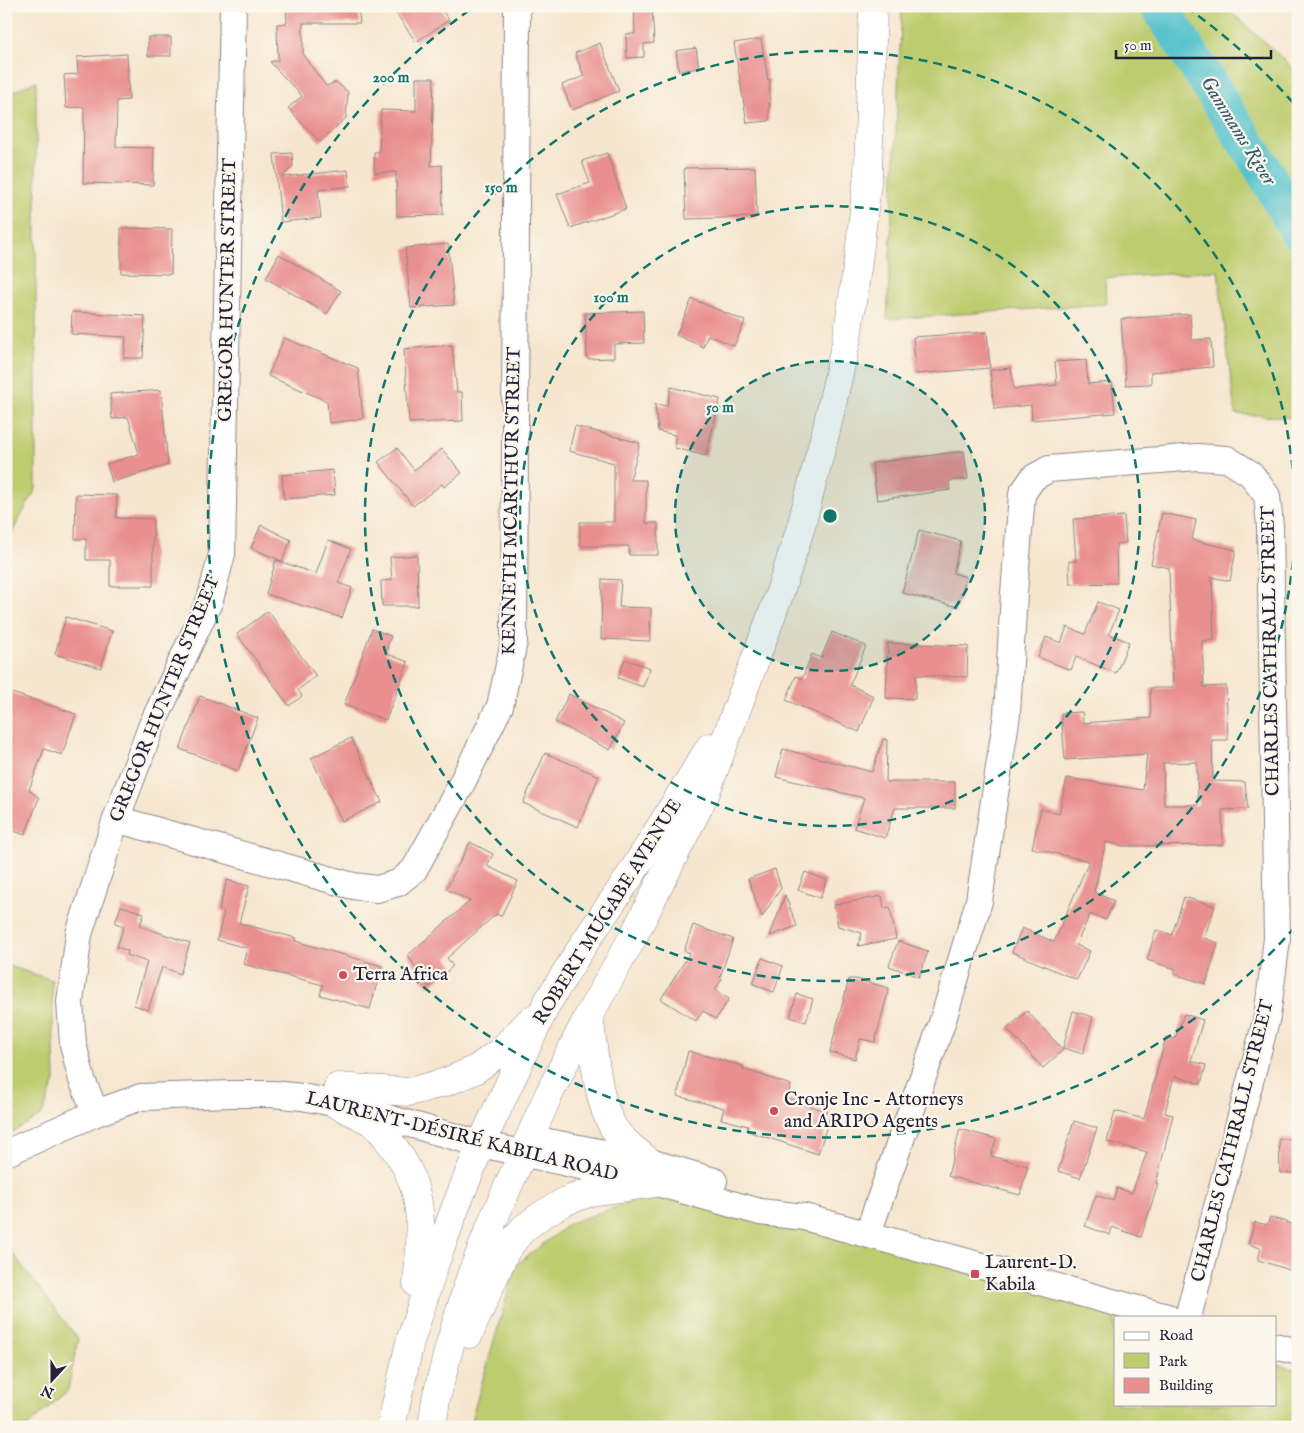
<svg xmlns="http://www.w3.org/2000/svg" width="1304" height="1433" viewBox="0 0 1304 1433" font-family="'IM FELL English',serif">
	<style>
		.green { fill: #bdcc6e; stroke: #707754 }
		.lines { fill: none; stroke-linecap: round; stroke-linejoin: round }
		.river { stroke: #55c2cc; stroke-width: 38 }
		.building { fill: #e98f8f; fill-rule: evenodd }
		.minor-casing { stroke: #8c8485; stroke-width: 28 }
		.major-casing { stroke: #8c8485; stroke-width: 29 }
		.minor { stroke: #fff; stroke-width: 26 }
		.major { stroke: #fff; stroke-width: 28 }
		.ring { fill: none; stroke: #0f766e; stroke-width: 2.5; stroke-dasharray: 9 6 }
		.poi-dot { fill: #d1495b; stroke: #fbf7ec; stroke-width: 2 }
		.labels { text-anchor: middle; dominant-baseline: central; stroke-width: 4.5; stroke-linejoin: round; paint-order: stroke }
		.street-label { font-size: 19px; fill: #22223b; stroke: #fbf7ec }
		.poi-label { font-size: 19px; fill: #22223b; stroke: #fbf7ec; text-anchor: start }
		.water-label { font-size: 20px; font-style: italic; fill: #345a6e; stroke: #fbf7ec }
		.centre { fill: #0f766e; stroke: #fbf7ec; stroke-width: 2.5 }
		.ring-label { font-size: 15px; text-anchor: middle; font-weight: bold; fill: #0f766e; stroke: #fbf7ec; stroke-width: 4.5; stroke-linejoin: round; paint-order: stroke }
	</style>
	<rect width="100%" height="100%" fill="#fbf7ec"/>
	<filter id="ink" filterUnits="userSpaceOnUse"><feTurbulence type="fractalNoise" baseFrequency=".02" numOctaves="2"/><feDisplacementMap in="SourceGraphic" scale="10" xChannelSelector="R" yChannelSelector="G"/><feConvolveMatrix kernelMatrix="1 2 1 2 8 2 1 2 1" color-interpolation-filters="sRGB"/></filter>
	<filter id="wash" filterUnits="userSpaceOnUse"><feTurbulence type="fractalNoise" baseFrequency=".0096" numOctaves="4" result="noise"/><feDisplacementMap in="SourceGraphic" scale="20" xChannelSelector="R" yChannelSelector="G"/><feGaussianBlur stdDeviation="1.12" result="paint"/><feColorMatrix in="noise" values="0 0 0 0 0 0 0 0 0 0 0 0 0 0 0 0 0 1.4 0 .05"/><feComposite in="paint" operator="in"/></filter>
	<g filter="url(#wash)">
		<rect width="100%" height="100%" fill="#f6e6cf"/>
		<path class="green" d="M 902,6 L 1224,6 L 1286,61 L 1298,76 L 1298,418 L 1235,414 L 1218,271 L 1105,278 L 1106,304 L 887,319 Z
			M 36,81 L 36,489 L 6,543 L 6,95 Z
			M 6,965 L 52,980 L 55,1081 L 42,1115 L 6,1136 Z
			M 656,1193 L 804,1217 L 1121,1317 L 1115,1317 L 1115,1404 L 1275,1404 L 1275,1364 L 1298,1370 L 1298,1427 L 469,1427 L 516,1265 L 570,1223 Z
			M 6,1245 L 78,1339 L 68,1390 L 27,1427 L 6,1427 Z"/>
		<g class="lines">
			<path class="river" d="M 1159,6 L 1262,167 L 1298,231"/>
		</g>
		<g id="blocks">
			<path class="building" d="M 286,6 L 358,6 L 360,23 L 303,23 L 303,55 L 326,86 L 336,82 L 348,92 L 346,118 L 320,142 L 288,108 L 302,96 L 270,62 L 278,60 L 277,24 L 287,23 Z
				M 391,6 L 439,6 L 449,20 L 416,42 Z
				M 634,6 L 652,6 L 654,43 L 644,44 L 644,57 L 627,58 L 626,34 L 635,34 Z
				M 148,37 L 171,37 L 171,56 L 148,56 Z
				M 761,39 L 768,80 L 770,79 L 769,121 L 747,123 L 734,43 Z
				M 600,43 L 619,91 L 572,110 L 562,85 L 584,76 L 575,53 Z
				M 696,48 L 699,68 L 679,71 L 676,51 Z
				M 127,54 L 129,100 L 117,101 L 116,147 L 154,148 L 153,185 L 83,183 L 84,107 L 66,108 L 64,75 L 78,74 L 77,57 Z
				M 416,78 L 434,78 L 431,166 L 442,165 L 443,215 L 397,216 L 396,172 L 375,173 L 374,152 L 379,152 L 381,110 L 416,111 Z
				M 292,153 L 293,166 L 282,177 L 348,170 L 350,186 L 318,190 L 321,218 L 281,222 L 274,154 Z
				M 607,153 L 626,209 L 570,228 L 557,194 L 590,183 L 582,161 Z
				M 755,167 L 757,217 L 686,219 L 684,168 Z
				M 121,228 L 172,229 L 171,274 L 121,273 Z
				M 448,244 L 454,305 L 411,308 L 405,248 Z
				M 279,254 L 341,291 L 327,314 L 266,278 Z
				M 692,299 L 745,321 L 734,346 L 708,335 L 703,347 L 676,335 Z
				M 643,311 L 644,343 L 614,344 L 614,358 L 587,359 L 585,313 Z
				M 72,312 L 145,316 L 143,358 L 124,358 L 126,337 L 71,334 Z
				M 1190,314 L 1192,340 L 1211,339 L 1213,367 L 1151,372 L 1151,384 L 1126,385 L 1121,319 Z
				M 987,332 L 990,368 L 916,374 L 913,337 Z
				M 284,338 L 358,368 L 363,419 L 329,423 L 327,401 L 268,376 Z
				M 452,345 L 457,392 L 462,392 L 463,421 L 409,423 L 404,349 Z
				M 1086,360 L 1088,384 L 1112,382 L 1115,413 L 1032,420 L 1031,405 L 994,409 L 990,370 L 1011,368 L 1014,389 L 1057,385 L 1055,362 Z
				M 671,387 L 720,399 L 706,456 L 675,448 L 675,435 L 658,431 L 655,404 L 667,406 Z
				M 161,390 L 168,465 L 112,482 L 107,464 L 139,454 L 128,417 L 112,419 L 110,394 Z
				M 575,426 L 640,443 L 630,480 L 646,480 L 646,523 L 658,523 L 658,555 L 629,555 L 629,546 L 580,546 L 580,522 L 614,522 L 614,463 L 569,451 Z
				M 397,448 L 414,470 L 442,449 L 462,473 L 444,487 L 442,484 L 413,506 L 378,462 Z
				M 964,451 L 968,479 L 949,481 L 950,490 L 877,500 L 872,463 Z
				M 333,470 L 335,495 L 284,499 L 282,475 Z
				M 76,494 L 117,495 L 116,518 L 153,519 L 153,586 L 110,586 L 110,560 L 86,560 L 86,539 L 75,539 Z
				M 1162,513 L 1196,520 L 1192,540 L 1236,550 L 1230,581 L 1212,577 L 1214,640 L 1202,641 L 1204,687 L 1226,686 L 1228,740 L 1212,740 L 1213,781 L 1245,782 L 1248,809 L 1222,810 L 1223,845 L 1124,846 L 1106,842 L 1094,892 L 1114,901 L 1106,920 L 1090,914 L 1076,945 L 1090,951 L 1077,980 L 1012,952 L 1022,928 L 1054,942 L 1089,861 L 1032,848 L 1041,809 L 1059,814 L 1067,778 L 1143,790 L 1147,754 L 1065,760 L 1061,713 L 1082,712 L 1083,723 L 1151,718 L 1150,688 L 1173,688 L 1169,568 L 1151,564 ZM 1197,762 L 1198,805 L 1164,805 L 1163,763 Z
				M 1124,516 L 1126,543 L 1116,544 L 1117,583 L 1070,584 L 1069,561 L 1076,561 L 1073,519 Z
				M 261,525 L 291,540 L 282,561 L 251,548 Z
				M 919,530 L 961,541 L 953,573 L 966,577 L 958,607 L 902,593 Z
				M 328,540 L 351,549 L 338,583 L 352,588 L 342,618 L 266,594 L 276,560 L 316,574 Z
				M 417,555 L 418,606 L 382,606 L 381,581 L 392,580 L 390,557 Z
				M 602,579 L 621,580 L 619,607 L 651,608 L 650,641 L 601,639 Z
				M 1098,602 L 1119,610 L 1109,634 L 1129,642 L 1116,673 L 1076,657 L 1071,670 L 1038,657 L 1046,637 L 1061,643 L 1067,627 L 1085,634 Z
				M 268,611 L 316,676 L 298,690 L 302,696 L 289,706 L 237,634 Z
				M 66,617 L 112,631 L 101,668 L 55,654 Z
				M 372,629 L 391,636 L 385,653 L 408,662 L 386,720 L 344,705 Z
				M 832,632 L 866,646 L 850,685 L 874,696 L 859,732 L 786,700 L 796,676 L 802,679 L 812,654 L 821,658 Z
				M 888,643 L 968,646 L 967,677 L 916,675 L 915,699 L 886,698 Z
				M 625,659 L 650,668 L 643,687 L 618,678 Z
				M 6,691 L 76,714 L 62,755 L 44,749 L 29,790 L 39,798 L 25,835 L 6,828 Z
				M 569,694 L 624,723 L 610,750 L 555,722 Z
				M 200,696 L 258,718 L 238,771 L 180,749 Z
				M 351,738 L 382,802 L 342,821 L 311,758 Z
				M 883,739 L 887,740 L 886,782 L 955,782 L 955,808 L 895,808 L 885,838 L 854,828 L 864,798 L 776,777 L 783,749 L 872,772 Z
				M 545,753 L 599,776 L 578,827 L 523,803 Z
				M 470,842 L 493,854 L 487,866 L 518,881 L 501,916 L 496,914 L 447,958 L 453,966 L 429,987 L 422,978 L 408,955 L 470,901 L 446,889 Z
				M 775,869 L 781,888 L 762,917 L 748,879 Z
				M 805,872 L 827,880 L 820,898 L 798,890 Z
				M 227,880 L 249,886 L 239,923 L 296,938 L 295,941 L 382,966 L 370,1009 L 320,995 L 323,985 L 243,964 L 247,948 L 217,940 L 224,912 L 219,910 Z
				M 785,895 L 797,926 L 770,936 Z
				M 882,896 L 884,908 L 890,907 L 896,939 L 858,946 L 862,933 L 838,926 L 834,905 Z
				M 1184,897 L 1215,906 L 1204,938 L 1218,943 L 1206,984 L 1174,974 L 1176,969 L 1147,960 L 1156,930 L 1172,935 Z
				M 121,906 L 144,913 L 140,926 L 190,943 L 180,974 L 162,967 L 148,1010 L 134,1005 L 147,962 L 127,955 L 128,951 L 117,947 L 124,926 L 115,923 Z
				M 693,925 L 733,939 L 720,977 L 722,979 L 715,990 L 729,999 L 716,1019 L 703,1011 L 696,1021 L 661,999 L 690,953 L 684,951 Z
				M 898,941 L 928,951 L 919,977 L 889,966 Z
				M 762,958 L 783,966 L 774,992 L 753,984 Z
				M 849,979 L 856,979 L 889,988 L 875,1042 L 860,1039 L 855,1059 L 830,1052 Z
				M 797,994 L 813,999 L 806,1022 L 790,1017 Z
				M 1027,1011 L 1063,1050 L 1043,1068 L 1007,1029 Z
				M 1073,1011 L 1093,1017 L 1083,1054 L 1063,1048 Z
				M 1184,1014 L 1203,1020 L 1191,1061 L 1206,1065 L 1201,1084 L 1174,1076 L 1165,1113 L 1173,1115 L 1156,1184 L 1158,1184 L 1141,1237 L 1112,1227 L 1110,1235 L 1085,1226 L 1096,1195 L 1113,1201 L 1117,1188 L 1132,1193 L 1147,1152 L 1107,1142 L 1115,1111 L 1144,1119 L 1166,1037 L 1175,1039 Z
				M 688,1051 L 743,1066 L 743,1069 L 791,1085 L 787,1098 L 831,1113 L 818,1154 L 747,1131 L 748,1126 L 721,1119 L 724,1108 L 677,1096 Z
				M 1074,1121 L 1097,1128 L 1080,1178 L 1058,1171 Z
				M 960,1129 L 996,1139 L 991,1156 L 1028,1166 L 1020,1195 L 948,1176 Z
				M 1279,1139 L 1298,1139 L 1298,1173 L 1280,1173 Z
				M 1270,1217 L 1298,1226 L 1298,1256 L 1293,1271 L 1258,1260 L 1261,1248 L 1248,1244 L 1255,1222 L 1267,1225 Z"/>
		</g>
	</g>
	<g filter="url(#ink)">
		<use href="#blocks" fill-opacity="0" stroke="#8c8485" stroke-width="1"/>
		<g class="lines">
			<g class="minor-casing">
				<path id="minor" d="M 116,819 L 353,886 L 377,889 L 398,883 L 414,870 L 459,789 L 500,706 L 514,642 L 517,6
					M 96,1113 L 82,1080 L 73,1044 L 70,1002 L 79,934 L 116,819 L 152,725 L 210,600 L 222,554 L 233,6
					M 543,1141 L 650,1162 L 714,1181
					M 6,1153 L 96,1113 L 141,1097 L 232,1094 L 273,1094 L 302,1097 L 334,1103 L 481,1144 L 657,1183 L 760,1212 L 804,1217 L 1167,1317
					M 868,1233 L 942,1023 L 979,901 L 1007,714 L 1014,593 L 1022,494 L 1033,478 L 1049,469 L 1197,457 L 1227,459 L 1251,474 L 1267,496 L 1270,526 L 1277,939 L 1267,1017 L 1188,1317
					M 1275,1346 L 1298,1352"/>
			</g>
			<g class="major-casing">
				<path id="major" d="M 589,1015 C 594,1049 596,1098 613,1127 C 622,1141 637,1152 650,1162
					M 338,1087 L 409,1092 L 446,1082 L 475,1070 L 501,1051 L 531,1020
					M 334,1103 C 347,1110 363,1116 375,1124 C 381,1129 387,1139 392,1145 C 426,1188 422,1232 417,1284
					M 469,1334 L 506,1250 L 523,1229 L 543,1214 L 566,1201 L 591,1192 L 657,1183
					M 391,1427 L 410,1342 L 435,1263 L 456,1206 L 481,1144 L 510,1082 L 547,1003 L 585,942 L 630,876 L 710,747
					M 432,1427 L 436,1399 L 450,1344 L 470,1278 L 494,1218 L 548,1096 L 589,1015 L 633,937 L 706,792 L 778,598 L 800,530 L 826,431 L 847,338 L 859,254 L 868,173 L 873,6"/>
			</g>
			<use href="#minor" class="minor"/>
			<use href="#major" class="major"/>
		</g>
	</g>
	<circle cx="830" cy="516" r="155" fill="#0f766e" fill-opacity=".12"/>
	<g class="ring">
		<circle cx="830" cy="516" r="155"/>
		<circle cx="830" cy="516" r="310"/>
		<circle cx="830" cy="516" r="465"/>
		<path d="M1295 927A621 621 0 1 1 474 7M1186 7A621 621 0 0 1 1295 105"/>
	</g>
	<g class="poi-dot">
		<circle cx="343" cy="975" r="5"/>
		<circle cx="774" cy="1111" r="5"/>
		<rect x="970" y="1269" width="10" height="10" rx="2.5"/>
	</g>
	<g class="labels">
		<g class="street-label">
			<text transform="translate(228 290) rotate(-89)">GREGOR HUNTER STREET</text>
			<text transform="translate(512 501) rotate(-89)">KENNETH MCARTHUR STREET</text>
			<text transform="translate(1271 651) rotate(-91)">CHARLES CATHRALL STREET</text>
			<text transform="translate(165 699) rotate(-68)">GREGOR HUNTER STREET</text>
			<text transform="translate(608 912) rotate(-58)">ROBERT MUGABE AVENUE</text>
			<text transform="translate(462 1137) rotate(14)">LAURENT-DÉSIRÉ KABILA ROAD</text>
			<text transform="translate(1233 1141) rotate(-76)">CHARLES CATHRALL STREET</text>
		</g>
		<g class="poi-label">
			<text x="353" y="975">Terra Africa</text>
			<text x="784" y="1100">Cronje Inc - Attorneys<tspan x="784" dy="22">and ARIPO Agents</tspan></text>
			<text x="985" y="1263">Laurent-D.<tspan x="985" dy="22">Kabila</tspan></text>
		</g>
		<g class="water-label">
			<text transform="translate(1238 131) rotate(58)">Gammams River</text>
		</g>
	</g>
	<circle cx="830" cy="516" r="8" class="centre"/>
	<g class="ring-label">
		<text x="391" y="82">200 m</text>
		<text x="501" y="192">150 m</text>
		<text x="611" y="302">100 m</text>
		<text x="720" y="412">50 m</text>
	</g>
	<rect width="1304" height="1433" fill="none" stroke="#fbf7ec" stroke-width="25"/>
	<rect x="1114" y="1316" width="162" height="90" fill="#fbf7ec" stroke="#a4a2a5"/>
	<rect x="1124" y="1332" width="25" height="8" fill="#ffffff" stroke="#a4a2a5"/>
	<text x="1159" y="1340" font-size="15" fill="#22223b">Road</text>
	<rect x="1124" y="1353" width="25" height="15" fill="#bdcc6e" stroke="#a4a2a5"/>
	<text x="1159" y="1366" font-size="15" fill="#22223b">Park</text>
	<rect x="1124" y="1378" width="25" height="15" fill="#e98f8f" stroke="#a4a2a5"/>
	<text x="1159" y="1390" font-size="15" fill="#22223b">Building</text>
	<g transform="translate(52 1380) rotate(201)" stroke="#fbf7ec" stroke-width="4" paint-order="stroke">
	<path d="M0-4L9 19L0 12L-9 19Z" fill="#22223b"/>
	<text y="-8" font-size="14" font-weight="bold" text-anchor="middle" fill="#22223b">N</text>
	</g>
	<path d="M1116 50v8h155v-8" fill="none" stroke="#22223b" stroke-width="2.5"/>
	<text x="1124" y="50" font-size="15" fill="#22223b" stroke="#fbf7ec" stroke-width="4" paint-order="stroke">50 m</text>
</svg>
